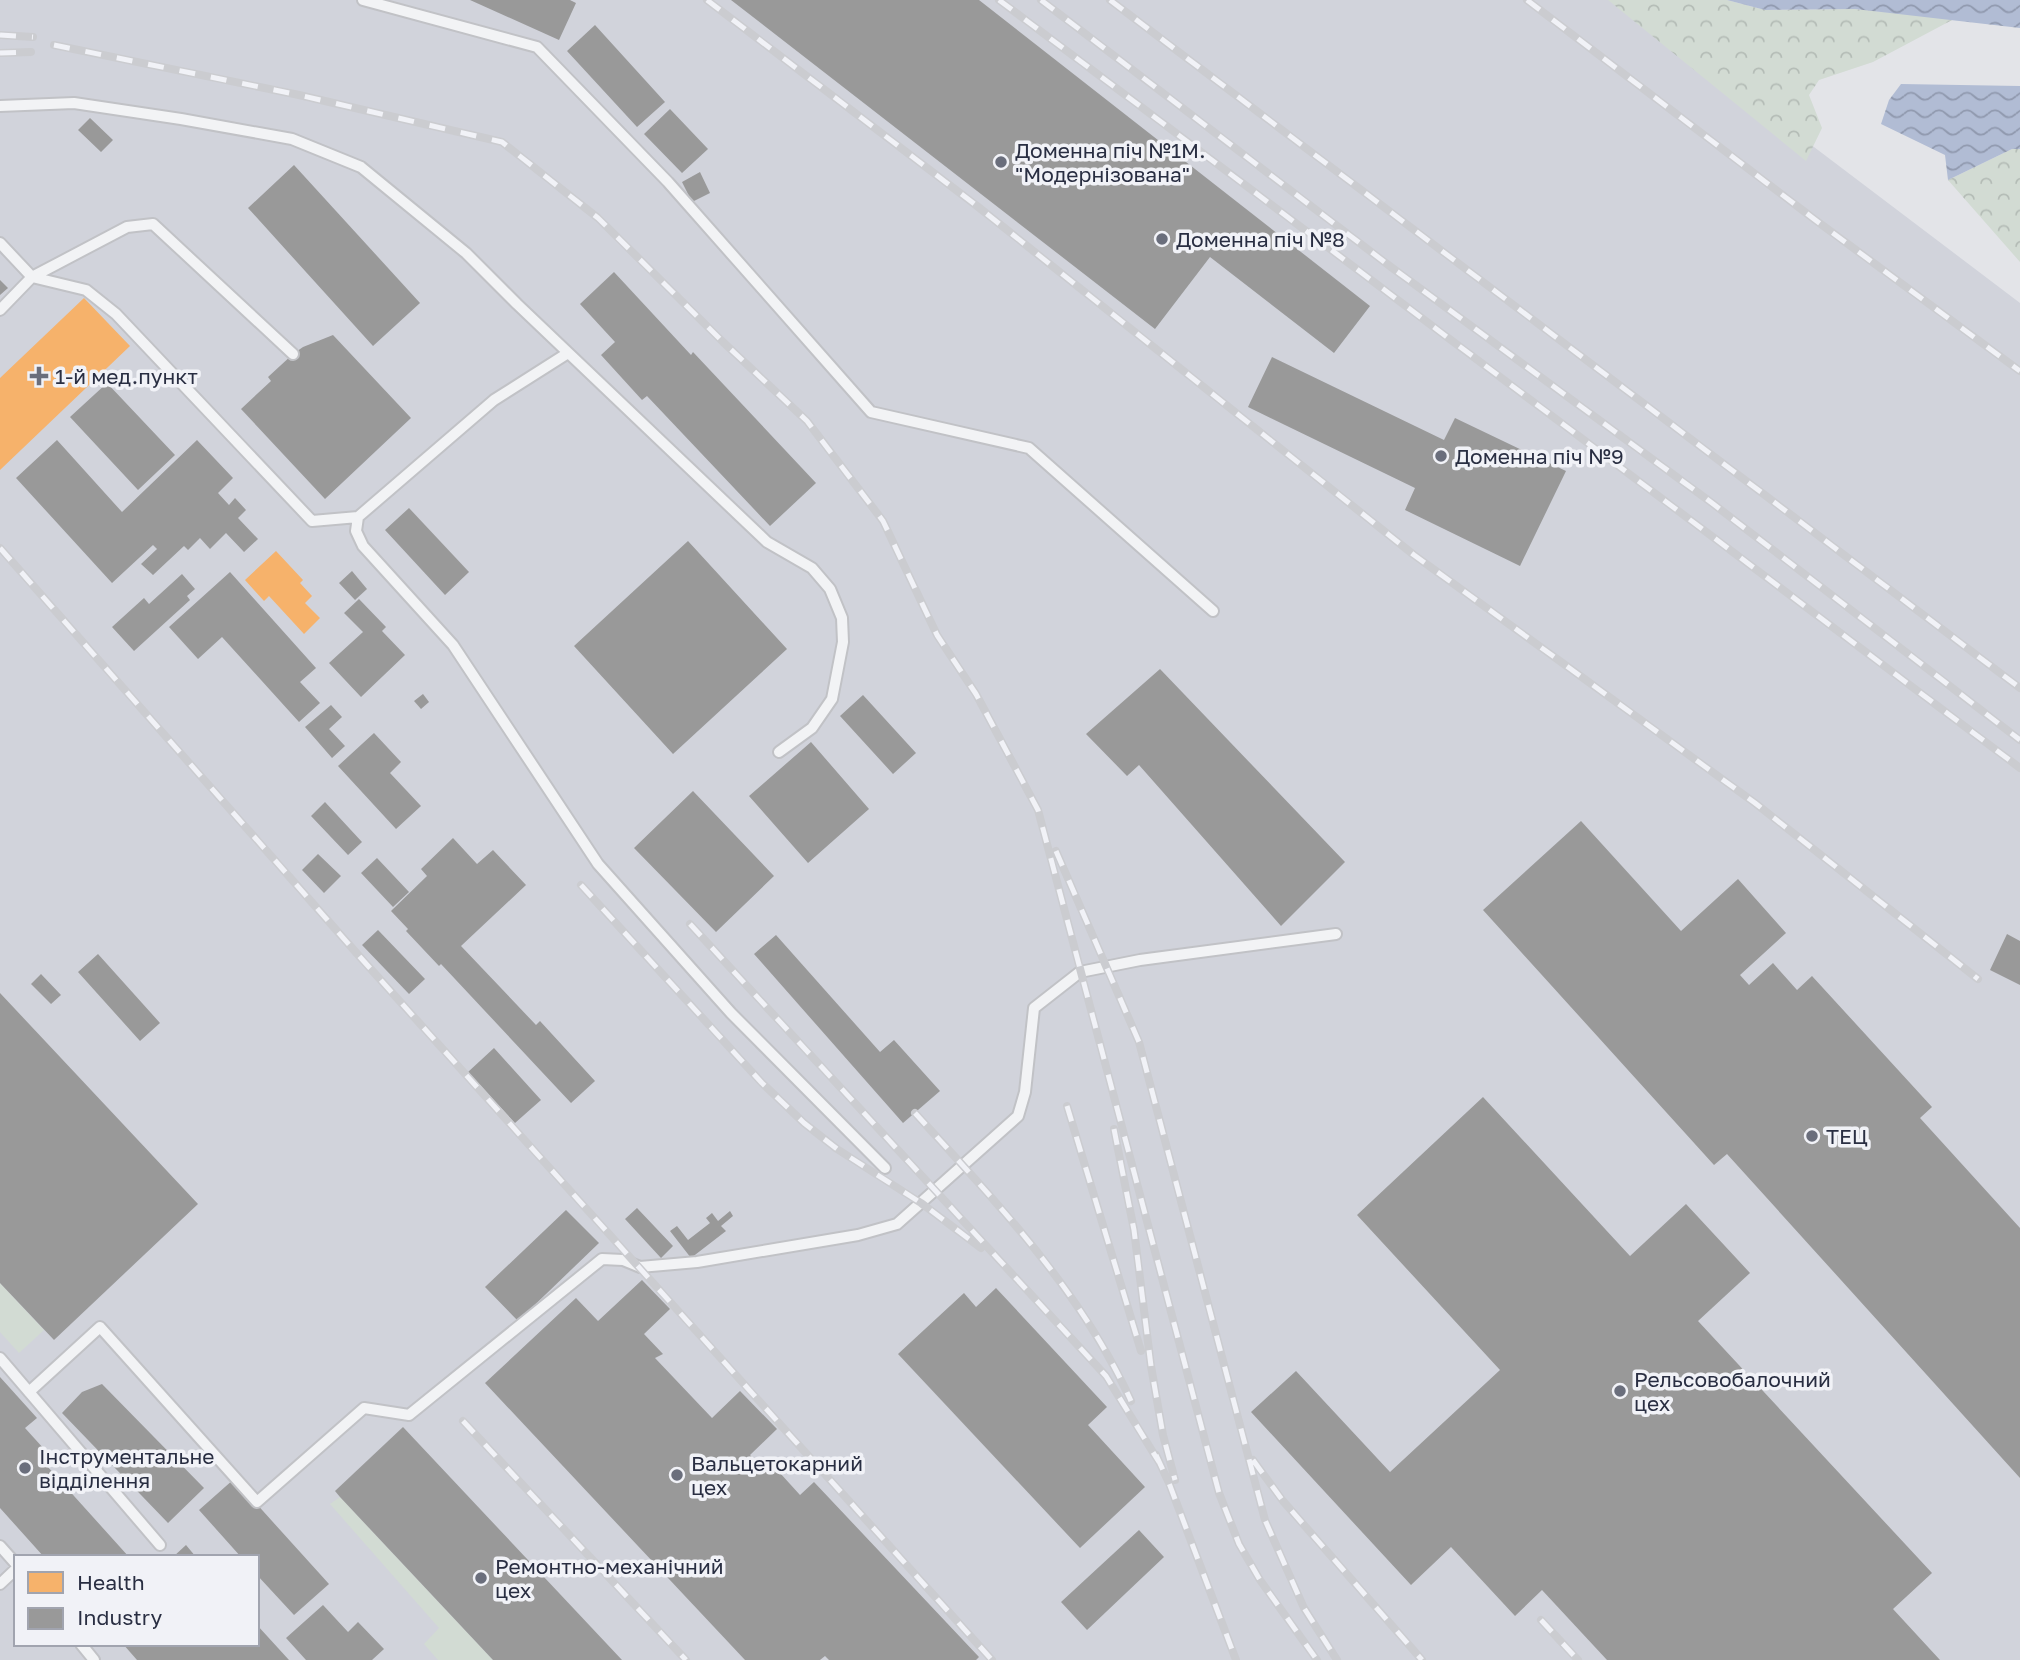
<svg xmlns="http://www.w3.org/2000/svg" width="2020" height="1660" viewBox="0 0 2020 1660" font-family="'Golos Text',sans-serif">
	<style>
		.built { fill: #d1d3db; fill-rule: evenodd }
		.green { fill: #d2dbd3 }
		.forest { fill: url(#forest-crowns) }
		.water { fill: url(#water-waves) }
		.health { fill: #f6b26b }
		.industry { fill: #999 }
		.lines { fill: none; stroke-linecap: round; stroke-linejoin: round }
		.lane-casing { stroke: #c1c2c6; stroke-width: 14 }
		.lane { stroke: #f2f3f5; stroke-width: 10 }
		.rail-casing { stroke: #cbccd0; stroke-width: 8 }
		.rail { stroke: #f1f2f7; stroke-width: 5; stroke-dasharray: 16; stroke-linecap: butt }
		.poi-dot { fill: #6a6e7c; stroke: #f1f2f7; stroke-width: 2.5 }
		.labels { text-anchor: middle; dominant-baseline: central; stroke-width: 7; stroke-linejoin: round; paint-order: stroke }
		.poi-label { font-size: 21px; fill: #292e42; stroke: #f1f2f7; text-anchor: start }
	</style>
	<defs>
		<pattern id="forest-crowns" width="20" height="18" patternUnits="userSpaceOnUse" patternTransform="scale(1.75)"><rect width="20" height="18" fill="#d2dbd3"/><path d="M2 6a3 3 0 1 1 6 0M12 15a3 3 0 1 1 6 0" fill="none" stroke="#b4bcb6"/></pattern>
		<pattern id="water-waves" width="16" height="10" patternUnits="userSpaceOnUse" patternTransform="scale(1.75)"><rect width="16" height="10" fill="#b1bcd4"/><path d="M0 5q4-4 8 0t8 0" fill="none" stroke="#9099ae"/></pattern>
	</defs>
	<rect width="100%" height="100%" fill="#e3e4e8"/>
	<path class="built" d="M 0,0 L 1620,0 L 2020,303 L 2020,1660 L 0,1660 ZM 16,1557 L 257,1557 L 257,1644 L 16,1644 Z"/>
	<path class="green" d="M 0,1283 L 44,1330 L 19,1353 L 0,1332 Z
		M 340,1497 L 493,1660 L 438,1660 L 424,1644 L 439,1628 L 330,1504 Z"/>
	<path class="forest" d="M 1608,0 L 1727,0 L 1765,10 L 1855,9 L 1954,19 L 1873,62 L 1819,80 L 1809,95 L 1822,128 L 1806,161 Z
		M 2012,149 L 2020,149 L 2020,262 L 1948,180 Z"/>
	<path class="water" d="M 1727,0 L 2020,0 L 2020,28 L 1855,9 L 1765,10 Z
		M 1901,84 L 2020,86 L 2020,149 L 2012,149 L 1948,180 L 1945,155 L 1881,124 L 1889,100 Z"/>
	<path class="health" d="M 84,298 L 130,346 L 0,470 L 0,378 Z
		M 276,551 L 303,580 L 300,583 L 312,596 L 305,603 L 320,618 L 304,634 L 269,596 L 264,601 L 245,580 Z"/>
	<path class="industry" d="M 470,0 L 570,0 L 576,3 L 559,40 Z
		M 731,0 L 979,0 L 1370,306 L 1334,353 L 1210,257 L 1155,329 Z
		M 595,25 L 665,102 L 637,127 L 567,51 Z
		M 670,109 L 708,149 L 682,173 L 644,134 Z
		M 90,118 L 113,140 L 101,152 L 78,130 Z
		M 294,165 L 420,303 L 373,346 L 248,208 Z
		M 700,172 L 710,193 L 692,202 L 682,182 Z
		M 614,272 L 691,355 L 693,352 L 816,483 L 770,526 L 647,396 L 642,400 L 601,355 L 615,342 L 580,304 Z
		M 0,280 L 8,288 L 0,295 Z
		M 333,335 L 411,418 L 325,499 L 241,409 L 271,381 L 268,377 L 293,354 L 303,347 Z
		M 1272,357 L 1444,440 L 1455,418 L 1566,471 L 1520,566 L 1405,510 L 1415,488 L 1248,407 Z
		M 107,383 L 175,455 L 138,490 L 70,417 Z
		M 57,440 L 122,512 L 197,440 L 233,478 L 218,493 L 229,505 L 235,498 L 246,510 L 238,518 L 258,539 L 244,552 L 226,533 L 210,549 L 200,538 L 188,550 L 184,546 L 153,575 L 141,564 L 157,549 L 153,545 L 112,583 L 16,478 Z
		M 409,508 L 469,572 L 445,595 L 385,530 Z
		M 688,541 L 787,649 L 673,754 L 574,646 Z
		M 352,571 L 367,589 L 355,600 L 339,583 Z
		M 230,572 L 316,668 L 300,682 L 320,703 L 299,722 L 222,637 L 198,659 L 169,627 Z
		M 182,574 L 195,589 L 187,596 L 190,600 L 134,651 L 112,627 L 144,598 L 149,604 Z
		M 359,599 L 386,627 L 382,631 L 405,655 L 361,697 L 329,663 L 363,632 L 344,613 Z
		M 1160,669 L 1345,862 L 1281,926 L 1139,765 L 1127,776 L 1086,734 Z
		M 423,694 L 429,702 L 421,709 L 414,701 Z
		M 863,695 L 916,753 L 893,774 L 840,716 Z
		M 331,705 L 342,717 L 329,729 L 345,746 L 332,758 L 305,727 Z
		M 374,733 L 401,762 L 390,773 L 421,806 L 396,829 L 338,766 Z
		M 811,742 L 869,809 L 808,863 L 749,796 Z
		M 693,791 L 774,876 L 716,932 L 634,848 Z
		M 325,802 L 362,842 L 348,855 L 311,816 Z
		M 1581,821 L 1681,931 L 1738,879 L 1786,933 L 1740,975 L 1749,985 L 1773,963 L 1797,990 L 1812,976 L 1932,1107 L 1920,1118 L 2020,1228 L 2020,1478 L 1727,1154 L 1714,1165 L 1483,910 Z
		M 453,838 L 477,864 L 493,850 L 526,885 L 461,946 L 536,1025 L 540,1021 L 595,1081 L 571,1103 L 441,964 L 439,966 L 406,931 L 408,929 L 391,911 L 427,876 L 421,869 Z
		M 318,854 L 341,876 L 324,893 L 302,870 Z
		M 377,858 L 409,892 L 393,907 L 361,873 Z
		M 378,930 L 425,979 L 409,994 L 362,945 Z
		M 2007,934 L 2020,941 L 2020,985 L 1990,970 Z
		M 776,935 L 880,1052 L 894,1040 L 940,1091 L 903,1123 L 754,954 Z
		M 98,954 L 160,1023 L 140,1041 L 78,972 Z
		M 41,974 L 61,995 L 51,1004 L 31,984 Z
		M 0,993 L 198,1204 L 54,1340 L 0,1283 Z
		M 494,1048 L 541,1100 L 515,1123 L 468,1072 Z
		M 1483,1097 L 1630,1256 L 1686,1204 L 1750,1273 L 1698,1321 L 1932,1573 L 1893,1609 L 1940,1660 L 1607,1660 L 1542,1590 L 1515,1616 L 1451,1547 L 1411,1585 L 1251,1412 L 1296,1371 L 1390,1472 L 1500,1370 L 1357,1215 Z
		M 637,1208 L 673,1246 L 661,1258 L 625,1219 Z
		M 566,1210 L 599,1243 L 518,1321 L 485,1287 Z
		M 730,1211 L 733,1216 L 721,1226 L 726,1231 L 691,1258 L 670,1231 L 677,1226 L 688,1240 L 710,1223 L 706,1218 L 712,1213 L 718,1221 Z
		M 642,1280 L 670,1309 L 644,1334 L 663,1354 L 655,1358 L 712,1418 L 740,1391 L 777,1429 L 750,1455 L 762,1469 L 770,1462 L 800,1495 L 814,1482 L 979,1657 L 976,1660 L 829,1660 L 825,1656 L 820,1660 L 745,1660 L 485,1383 L 576,1298 L 598,1321 Z
		M 996,1288 L 1107,1407 L 1088,1425 L 1145,1487 L 1080,1548 L 898,1354 L 964,1293 L 976,1307 Z
		M 0,1377 L 37,1418 L 25,1428 L 54,1460 L 47,1466 L 129,1557 L 44,1557 L 0,1508 Z
		M 102,1384 L 204,1488 L 168,1523 L 62,1413 L 82,1392 Z
		M 403,1427 L 622,1660 L 493,1660 L 340,1497 L 335,1491 Z
		M 234,1479 L 329,1584 L 294,1615 L 257,1575 L 257,1557 L 241,1557 L 199,1510 Z
		M 1139,1530 L 1164,1557 L 1087,1630 L 1061,1602 Z
		M 186,1545 L 196,1557 L 173,1557 Z
		M 323,1605 L 348,1632 L 358,1622 L 384,1649 L 372,1660 L 306,1660 L 286,1638 Z
		M 257,1625 L 289,1660 L 137,1660 L 123,1644 L 257,1644 Z"/>
	<g class="lines">
		<g class="lane-casing">
			<path id="lane" d="M 363,0 L 537,47 L 668,182 L 871,412 L 1029,448 L 1213,611
				M 0,106 L 74,103 L 181,119 L 292,139 L 361,167 L 466,253 L 517,304 L 767,542 L 812,568 L 830,589 L 842,618 L 843,642 L 832,699 L 812,728 L 779,752
				M 0,243 L 32,277 L 86,290 L 116,314 L 312,521 L 358,517 L 356,531 L 363,546 L 453,645 L 598,864 L 731,1013 L 885,1168
				M 0,310 L 32,277 L 127,227 L 153,224 L 293,354
				M 358,517 L 494,400 L 568,353
				M 0,1358 L 160,1545
				M 29,1392 L 100,1327 L 257,1502 L 364,1408 L 409,1415 L 602,1259 L 623,1260 L 640,1267 L 697,1262 L 858,1235 L 897,1224 L 1018,1116 L 1025,1092 L 1034,1008 L 1080,972 L 1140,960 L 1336,934
				M 0,1546 L 16,1564
				M 0,1584 L 16,1569
				M 81,1644 L 94,1660"/>
		</g>
		<use href="#lane" class="lane"/>
		<g class="rail-casing">
			<path id="rail" d="M 707,0 L 977,206 L 1414,555 L 1755,803 L 1978,979
				M 999,0 L 2020,768
				M 1041,0 L 1391,267 L 1712,503 L 2020,740
				M 1110,0 L 2020,688
				M 1527,0 L 1814,219 L 2020,371
				M 0,35 L 33,37
				M 54,45 L 299,95 L 502,142 L 598,218 L 723,342 L 807,421 L 883,521 L 937,635 L 976,694 L 1038,810 L 1219,1493 L 1239,1544 L 1260,1580 L 1317,1660
				M 0,53 L 31,52
				M 0,548 L 360,957 L 992,1660
				M 1056,851 L 1139,1042 L 1265,1520 L 1304,1608 L 1337,1660
				M 581,885 L 762,1083 L 804,1123 L 837,1149 L 921,1203 L 981,1248
				M 690,924 L 1106,1376 L 1159,1462
				M 1067,1106 L 1141,1351
				M 915,1113 C 996,1202 1081,1290 1131,1401
				M 1114,1129 L 1134,1230 L 1151,1366 L 1163,1435 L 1175,1480
				M 463,1421 L 686,1660
				M 1156,1455 L 1169,1483 L 1236,1660
				M 1253,1460 L 1283,1501 L 1422,1660
				M 1541,1620 L 1578,1660"/>
		</g>
		<use href="#rail" class="rail"/>
	</g>
	<g class="poi-dot">
		<circle cx="1001" cy="162" r="7"/>
		<circle cx="1162" cy="239" r="7"/>
		<path d="M35.5 365.5h7v7h7v7h-7v7h-7v-7h-7v-7h7z"/>
		<circle cx="1441" cy="456" r="7"/>
		<circle cx="1812" cy="1136" r="7"/>
		<circle cx="1620" cy="1391" r="7"/>
		<circle cx="25" cy="1468" r="7"/>
		<circle cx="677" cy="1475" r="7"/>
		<circle cx="481" cy="1578" r="7"/>
	</g>
	<g class="labels">
		<g class="poi-label">
			<text x="1015" y="150">Доменна піч №1М.<tspan x="1015" dy="24">"Модернізована"</tspan></text>
			<text x="1176" y="239">Доменна піч №8</text>
			<text x="55" y="376">1-й мед.пункт</text>
			<text x="1455" y="456">Доменна піч №9</text>
			<text x="1826" y="1136">ТЕЦ</text>
			<text x="1634" y="1379">Рельсовобалочний<tspan x="1634" dy="24">цех</tspan></text>
			<text x="39" y="1456">Інструментальне<tspan x="39" dy="24">відділення</tspan></text>
			<text x="691" y="1463">Вальцетокарний<tspan x="691" dy="24">цех</tspan></text>
			<text x="495" y="1566">Ремонтно-механічний<tspan x="495" dy="24">цех</tspan></text>
		</g>
	</g>
	<rect x="14" y="1555" width="245" height="91" fill="#f1f2f7" stroke="#a1a4af" stroke-width="2"/>
	<rect x="28" y="1572" width="35" height="21" fill="#f6b26b" stroke="#a1a4af" stroke-width="2"/>
	<text x="77" y="1590" font-size="21" fill="#292e42">Health</text>
	<rect x="28" y="1608" width="35" height="21" fill="#999999" stroke="#a1a4af" stroke-width="2"/>
	<text x="77" y="1625" font-size="21" fill="#292e42">Industry</text>
</svg>
